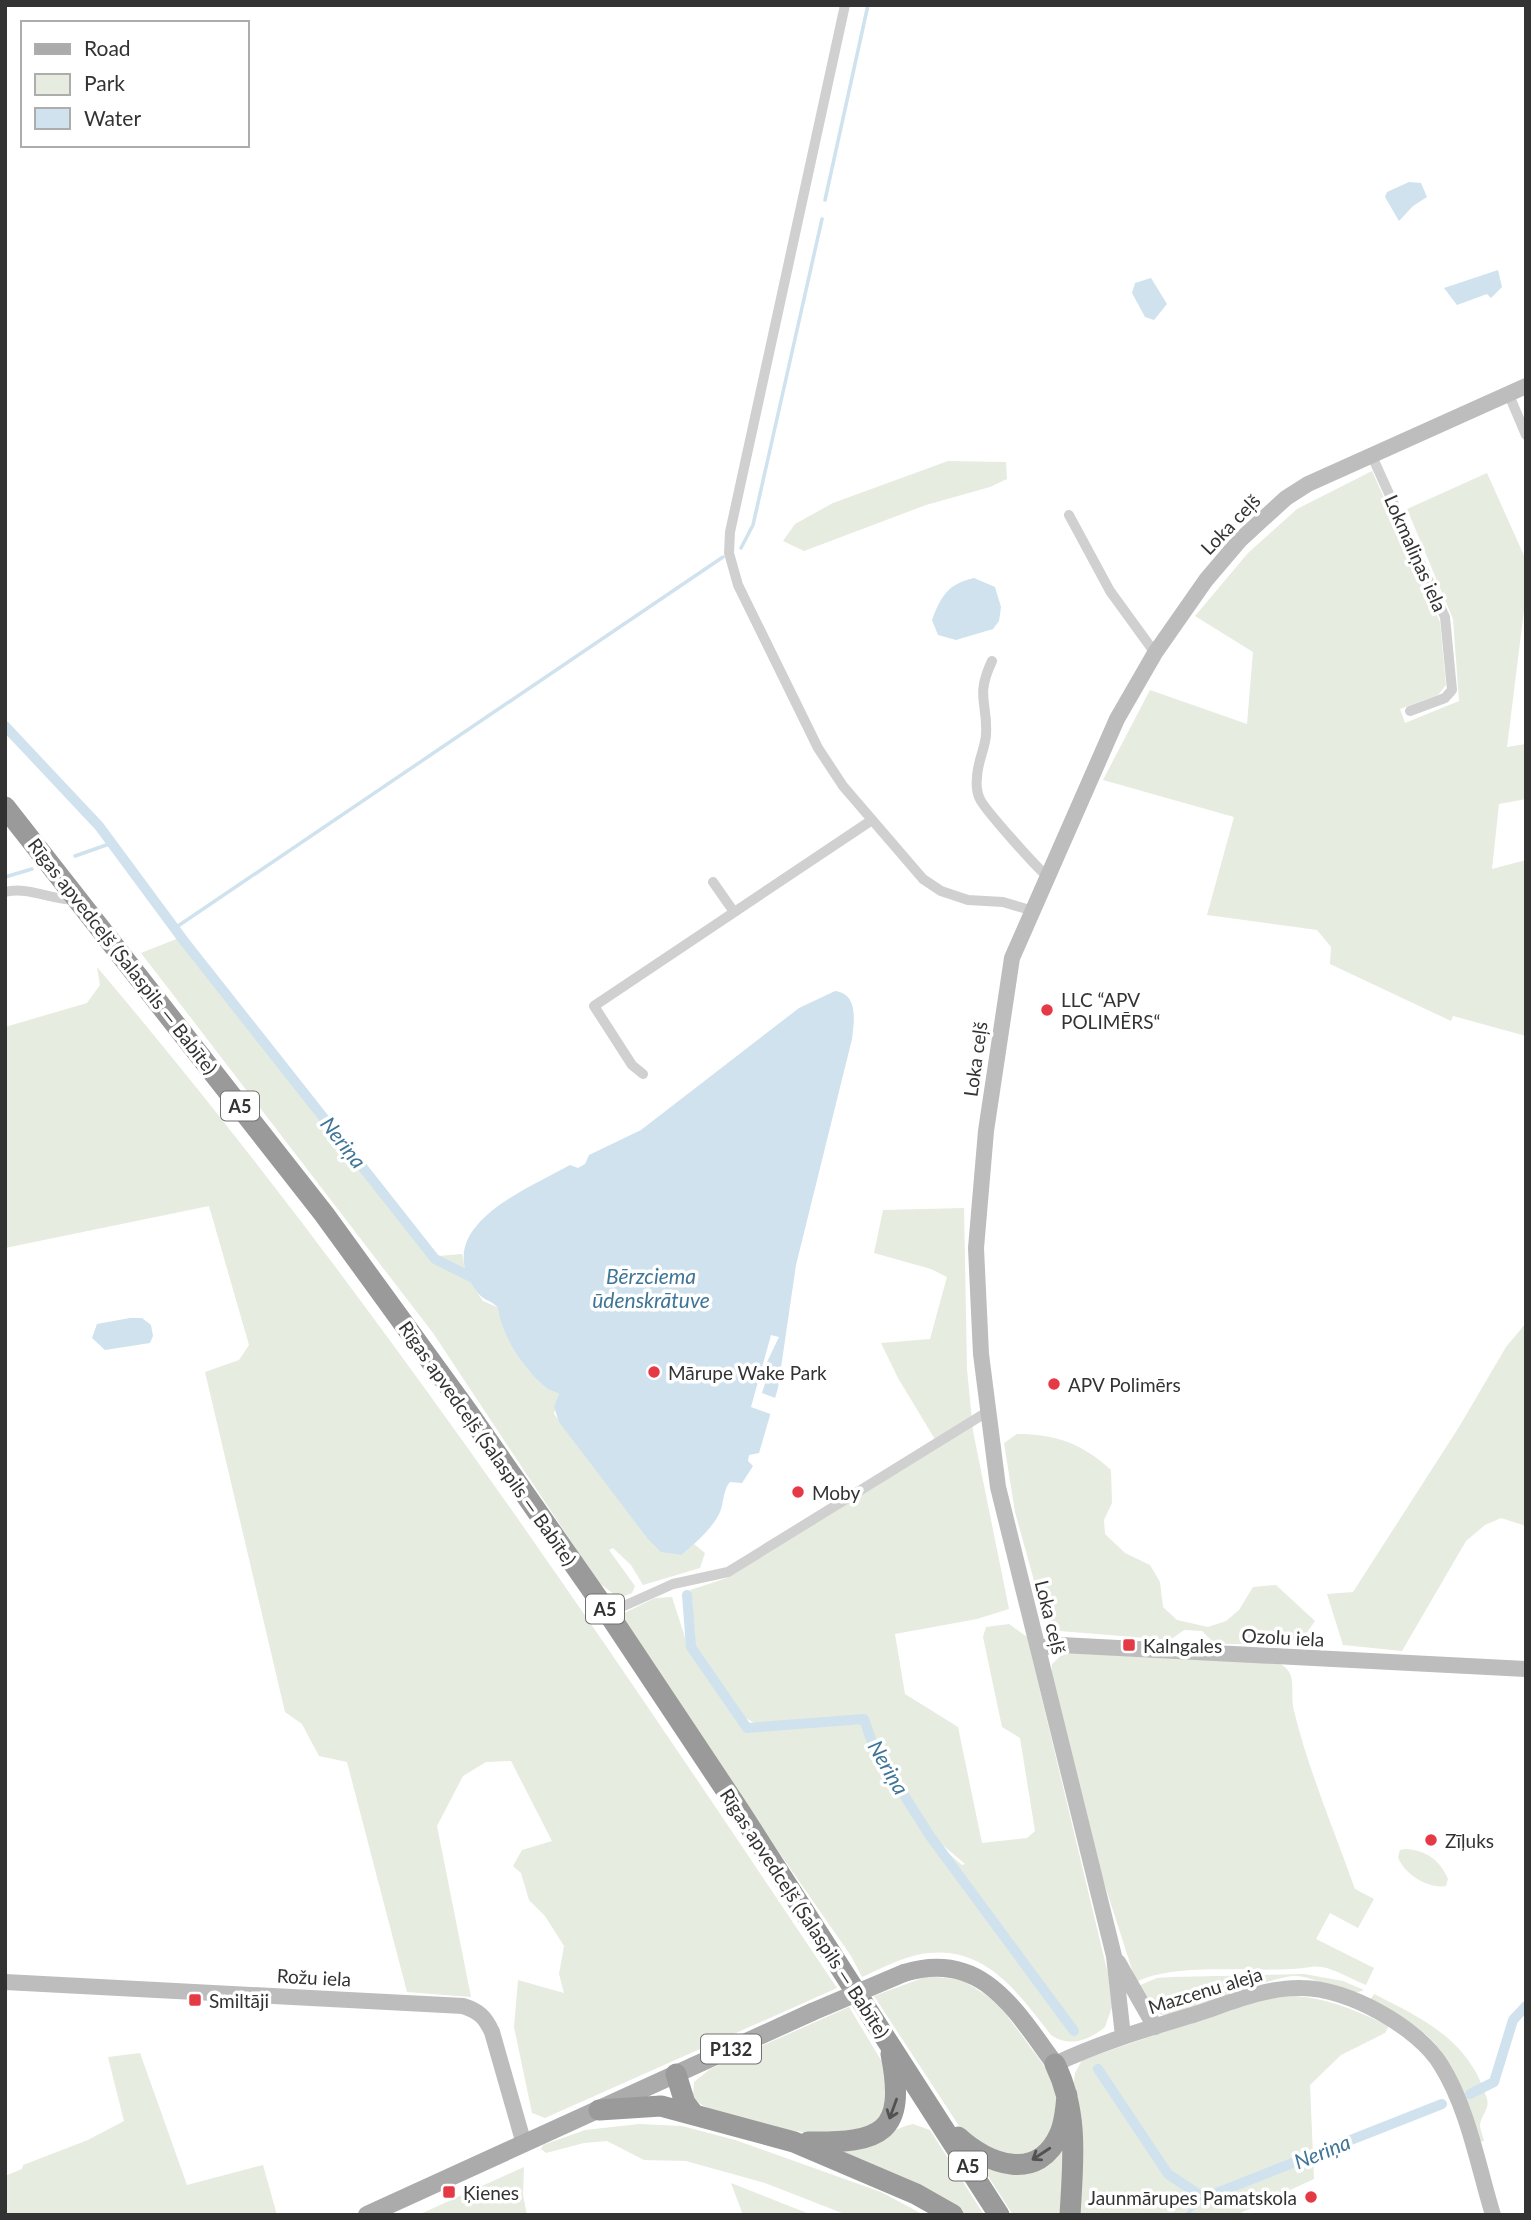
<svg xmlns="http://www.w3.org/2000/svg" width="1531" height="2220" viewBox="0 0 1531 2220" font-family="Lato,sans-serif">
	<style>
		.green { fill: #e6ecdf }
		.water { fill: #cfe2ee }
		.pier { fill: #fff }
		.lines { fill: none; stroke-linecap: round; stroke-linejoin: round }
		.stream { stroke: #cfe2ee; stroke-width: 3.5 }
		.canal { stroke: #cfe2ee; stroke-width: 10 }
		.street { stroke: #d0d0d0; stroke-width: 10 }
		.secondary { stroke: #bdbdbd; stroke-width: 16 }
		.primary { stroke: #ababab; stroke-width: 18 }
		.highway { stroke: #9a9a9a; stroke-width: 21 }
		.primary-bridge { stroke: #ababab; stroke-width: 18 }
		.oneway { stroke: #525252 }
		.poi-dot { fill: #e63946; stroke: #fff; stroke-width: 2.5 }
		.labels { text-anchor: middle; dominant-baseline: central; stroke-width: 7; stroke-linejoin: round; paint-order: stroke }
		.shield { fill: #fff; stroke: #707070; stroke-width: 2 }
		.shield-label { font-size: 18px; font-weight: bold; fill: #333 }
		.street-label { font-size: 19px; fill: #333; stroke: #fff }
		.poi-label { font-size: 19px; fill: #333; stroke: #fff; text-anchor: start }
		.water-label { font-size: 21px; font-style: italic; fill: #3f7597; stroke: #fff }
	</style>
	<rect width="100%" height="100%" fill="#fff"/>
	<path class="green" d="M 948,461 L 1006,462 L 1007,479 L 990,487 L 926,505 L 804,551 L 783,541 L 795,524 L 833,503 Z
		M 1372,471 L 1440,622 L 1446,685 L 1438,695 L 1400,709 L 1405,723 L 1459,701 L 1453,619 L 1407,509 L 1487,473 L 1526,560 L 1526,594 L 1507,747 L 1526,744 L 1526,799 L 1499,804 L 1492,869 L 1526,860 L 1526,1036 L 1453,1016 L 1451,1021 L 1330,964 L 1331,947 L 1317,930 L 1207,915 L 1234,817 L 1103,780 L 1150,690 L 1247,724 L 1253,652 L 1195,616 L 1248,553 L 1297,509 Z
		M 184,936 L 438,1256 L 462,1254 L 466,1274 L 474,1288 L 483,1301 L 499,1308 C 502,1336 522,1367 544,1386 C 548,1390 554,1391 559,1394 L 554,1414 L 569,1433 L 682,1555 L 694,1544 L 705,1553 L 700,1568 L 643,1585 L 631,1565 L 613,1548 L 609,1550 L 635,1586 L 632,1593 L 619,1598 L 598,1582 L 433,1333 L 141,953 Z
		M 97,967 C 369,1288 603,1639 837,1988 L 545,2118 L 532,2113 L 514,2027 L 518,1980 L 564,1993 L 559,1974 L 564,1946 L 545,1916 L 529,1900 L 521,1873 L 513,1866 L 522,1850 L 552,1841 L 511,1761 L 486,1762 L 463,1776 L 437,1826 L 471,1997 L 407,1992 L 347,1762 L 319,1756 L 302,1724 L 285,1712 L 205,1372 L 239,1360 L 249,1345 L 209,1206 L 5,1248 L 5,1027 L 87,1003 L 100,985 Z
		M 964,1208 L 967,1369 L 973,1431 L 1009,1609 L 977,1619 L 895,1634 L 905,1694 L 958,1727 L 982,1843 L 1027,1838 L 1035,1831 L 1020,1738 L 1002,1727 L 983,1637 L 986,1627 L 1009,1624 L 1027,1637 L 1108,1974 L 1112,2007 L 1105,2027 C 1089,2040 1069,2048 1051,2035 C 1016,1990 982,1941 917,1955 C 899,1959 880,1969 862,1977 L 851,1956 L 619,1622 L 620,1615 L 655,1598 L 672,1597 L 688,1647 L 745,1730 L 861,1724 L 872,1749 L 905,1796 L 927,1835 L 962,1865 L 965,1864 L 931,1835 L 906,1790 L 876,1749 L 864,1718 L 756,1724 L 742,1716 L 692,1643 L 693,1605 L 690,1590 L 727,1578 L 939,1446 L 898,1378 L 881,1343 L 930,1339 L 947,1277 L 931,1269 L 874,1253 L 883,1210 Z
		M 1526,1323 L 1526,1526 L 1501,1518 L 1485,1525 L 1466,1541 L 1402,1651 L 1343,1645 L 1327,1594 L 1353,1592 L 1459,1427 L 1506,1347 Z
		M 1017,1434 C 1056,1434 1083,1444 1111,1470 L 1112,1503 L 1104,1520 L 1105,1534 L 1125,1553 L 1150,1565 L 1160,1582 L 1163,1607 L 1177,1620 L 1208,1627 L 1226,1621 L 1239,1610 L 1253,1587 L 1276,1585 L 1315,1621 L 1303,1638 L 1281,1644 L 1215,1644 L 1202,1631 L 1184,1630 L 1170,1640 L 1060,1631 L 1045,1620 L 1015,1512 L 1004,1443 Z
		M 1066,1651 L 1280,1664 C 1299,1673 1289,1694 1294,1711 C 1309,1772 1334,1830 1355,1889 L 1374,1899 L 1358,1928 L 1330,1913 L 1316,1939 L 1374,1968 L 1366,1985 C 1350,1979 1328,1964 1311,1967 C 1261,1975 1180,1960 1136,1982 L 1101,1873 L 1051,1677 L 1052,1664 Z
		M 1405,1849 C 1426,1850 1440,1860 1448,1879 L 1446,1886 C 1428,1889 1404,1874 1398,1857 L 1400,1850 Z
		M 1304,1974 L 1343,1981 L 1364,1990 C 1345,2000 1317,1976 1296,1976 C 1262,1976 1179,2025 1157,2013 C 1148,2008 1143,1994 1138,1986 L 1157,1978 L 1173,1977 Z
		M 928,1976 L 962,1980 L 997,2002 L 1048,2071 L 1057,2095 L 1057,2128 L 1034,2152 L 1005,2158 L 965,2135 L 874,1996 Z
		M 1374,1994 C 1424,2019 1470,2041 1487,2099 C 1490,2109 1481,2115 1480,2125 C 1480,2129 1483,2136 1484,2141 L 1479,2142 C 1466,2101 1455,2055 1418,2028 C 1403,2017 1386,2009 1370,2000 Z
		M 1293,1996 C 1329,1998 1357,2011 1389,2026 L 1385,2033 L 1341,2055 L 1310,2085 L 1314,2179 L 1236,2215 L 1076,2215 L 1079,2121 L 1074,2082 L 1075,2073 L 1082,2060 L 1256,2000 Z
		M 849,2007 L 887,2070 L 886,2110 C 880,2116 874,2127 867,2130 C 836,2143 712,2123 693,2097 L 694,2082 L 710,2069 Z
		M 140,2053 L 187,2185 L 263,2165 L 277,2215 L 5,2215 L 5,2176 L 22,2169 L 23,2165 L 88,2140 L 124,2121 L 108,2057 Z
		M 639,2124 L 682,2126 L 735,2140 L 881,2192 L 924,2215 L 847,2215 L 765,2183 L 686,2161 L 644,2160 L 607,2141 L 584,2143 L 546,2153 L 541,2149 L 543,2145 L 585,2130 Z
		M 913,2124 L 930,2130 L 984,2215 L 966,2215 L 926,2192 L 838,2151 C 868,2150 886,2130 913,2124 Z
		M 1067,2147 L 1065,2215 L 1013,2215 L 981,2165 Z
		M 524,2167 L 523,2195 L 527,2215 L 418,2215 Z
		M 731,2183 L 812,2215 L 743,2215 Z"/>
	<path class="water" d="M 1409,182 L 1421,183 L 1427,197 L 1413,206 L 1399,221 L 1385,197 L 1387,192 Z
		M 1498,270 L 1502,287 L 1491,298 L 1487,294 L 1457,305 L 1444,288 Z
		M 1151,278 L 1167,304 L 1154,320 L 1145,317 L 1132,293 L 1135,283 Z
		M 974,578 L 995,587 L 1001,607 L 999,621 L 993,629 L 956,640 L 938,635 L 932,620 C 941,596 948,584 974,578 Z
		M 835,991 C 859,994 854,1022 852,1039 L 796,1265 L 778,1388 L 759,1453 L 749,1455 L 748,1461 L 753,1466 L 742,1483 L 730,1482 C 723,1489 724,1503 720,1512 C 713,1528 695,1543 682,1555 L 661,1552 L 648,1539 L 559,1422 L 554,1407 L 559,1394 C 554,1391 548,1390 544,1386 C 522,1367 502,1336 498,1308 C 490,1298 484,1303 474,1288 C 432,1225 528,1189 570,1165 L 578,1168 L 585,1164 L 589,1155 L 641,1130 L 799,1008 Z
		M 130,1318 L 142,1318 L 151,1325 L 153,1336 L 150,1343 L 105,1350 L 92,1338 L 97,1324 Z"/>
	<path class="pier" d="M 771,1335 L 779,1337 L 767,1362 L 771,1364 L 762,1393 L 778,1399 L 773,1415 L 751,1407 Z"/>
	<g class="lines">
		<path class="stream" d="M 825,200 L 868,5
			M 741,548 L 753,525 L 822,219
			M 75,856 L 112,843
			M 5,877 L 32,869
			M 175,928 L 723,557
			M 1186,2215 L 1204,2198"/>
		<path class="canal" d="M 5,726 L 99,826 L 184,941 L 435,1259 L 477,1280
			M 687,1595 L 691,1647 L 747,1728 L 864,1719 L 874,1748 L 930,1836 L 1074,2031
			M 1098,2069 L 1168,2174 L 1204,2198 L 1442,2104
			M 1470,2094 L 1494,2082 L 1513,2020 L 1526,2006"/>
		<path class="street" d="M 845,5 L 730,532 L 729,553 L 738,585 L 818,748 L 843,786 L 923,879 L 941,891 L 968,900 L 1003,902 L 1030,910
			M 1509,395 L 1526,435
			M 1371,454 L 1445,617 L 1452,690 L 1445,698 L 1410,711
			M 1069,515 L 1110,591 L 1155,653
			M 992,661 C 975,697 988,702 986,735 C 985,749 977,763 977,778 C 976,784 977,794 980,799 C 984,809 1038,869 1047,876
			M 713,882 L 734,912
			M 5,892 C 29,886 53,901 78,900
			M 643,1074 L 632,1065 L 594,1006 L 872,820
			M 608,1613 L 673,1584 L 728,1572 L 987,1412"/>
		<path class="secondary" d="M 1038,1648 L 1061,1645 L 1526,1669
			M 1118,1962 L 1155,2027
			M 5,1982 L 463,2006 C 479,2011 485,2017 492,2032 L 524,2144
			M 1123,2036 L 1114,1956 L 998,1487 L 981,1354 L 976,1248 L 986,1131 L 1012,958 L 1117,719 L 1155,653 L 1206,580 L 1240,540 L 1286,498 L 1308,484 L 1526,386
			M 1055,2064 C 1101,2042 1150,2028 1199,2013 C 1232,2002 1267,1987 1302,1988 C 1347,1988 1418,2027 1441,2065 C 1468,2108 1478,2166 1493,2215"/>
		<path class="primary" d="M 904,1973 C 982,1949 1015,2010 1055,2064
			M 367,2215 L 812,2012"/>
		<path class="highway" d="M 5,807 L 324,1214 L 467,1411 L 608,1613 L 739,1810 L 999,2215
			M 1055,2064 C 1079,2113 1073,2162 1070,2215
			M 676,2074 L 685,2103 L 692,2112
			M 599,2110 L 661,2106 L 794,2142 L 916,2194 L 953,2215
			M 958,2137 C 988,2165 1039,2183 1060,2133 C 1065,2122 1066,2107 1067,2095
			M 808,2142 C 881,2143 907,2134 891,2054"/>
		<path class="primary-bridge" d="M 812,2012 L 904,1973"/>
	</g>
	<defs><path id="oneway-shaft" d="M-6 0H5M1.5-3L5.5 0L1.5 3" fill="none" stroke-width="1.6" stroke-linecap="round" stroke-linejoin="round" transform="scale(1.75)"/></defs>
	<g class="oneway">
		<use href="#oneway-shaft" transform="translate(893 2109) rotate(110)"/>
		<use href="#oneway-shaft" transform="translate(1041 2154) rotate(147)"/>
	</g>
	<g class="poi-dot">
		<circle cx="1047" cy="1010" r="7"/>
		<circle cx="654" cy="1372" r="7"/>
		<circle cx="1054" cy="1384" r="7"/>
		<circle cx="798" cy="1492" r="7"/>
		<rect x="1122" y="1638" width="14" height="14" rx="3.5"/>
		<circle cx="1431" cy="1840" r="7"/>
		<rect x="188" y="1993" width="14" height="14" rx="3.5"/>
		<rect x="442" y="2185" width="14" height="14" rx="3.5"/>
		<circle cx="1311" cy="2197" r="7"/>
	</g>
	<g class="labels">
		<g class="shield">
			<rect x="221" y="1091.5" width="38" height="29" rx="5"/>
			<rect x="586" y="1594.5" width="38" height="29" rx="5"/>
			<rect x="701" y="2034.5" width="60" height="29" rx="5"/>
			<rect x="949" y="2151.5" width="38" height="29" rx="5"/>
		</g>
		<g class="shield-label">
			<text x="240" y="1106">A5</text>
			<text x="605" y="1609">A5</text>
			<text x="731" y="2049">P132</text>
			<text x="968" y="2166">A5</text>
		</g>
		<g class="street-label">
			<text transform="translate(1230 524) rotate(-46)">Loka ceļš</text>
			<text transform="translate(1416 553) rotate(66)">Lokmaliņas iela</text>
			<text transform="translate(123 956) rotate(52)">Rīgas apvedceļš (Salaspils — Babīte)</text>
			<text transform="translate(975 1059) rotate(-82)">Loka ceļš</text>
			<text transform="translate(488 1443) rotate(55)">Rīgas apvedceļš (Salaspils — Babīte)</text>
			<text transform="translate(1051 1617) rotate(76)">Loka ceļš</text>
			<text transform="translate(1283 1637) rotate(3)">Ozolu iela</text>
			<text transform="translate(805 1913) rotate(57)">Rīgas apvedceļš (Salaspils — Babīte)</text>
			<text transform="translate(314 1977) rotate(3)">Rožu iela</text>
			<text transform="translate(1205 1990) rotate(-17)">Mazcenu aleja</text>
		</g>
		<g class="poi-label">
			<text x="1061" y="999">LLC “APV<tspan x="1061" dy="22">POLIMĒRS“</tspan></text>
			<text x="668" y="1372">Mārupe Wake Park</text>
			<text x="1068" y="1384">APV Polimērs</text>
			<text x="812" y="1492">Moby</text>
			<text x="1143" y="1645">Kalngales</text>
			<text x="1445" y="1840">Zīļuks</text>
			<text x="209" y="2000">Smiltāji</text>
			<text x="463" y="2192">Ķienes</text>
			<text x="1297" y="2197" text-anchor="end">Jaunmārupes Pamatskola</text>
		</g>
		<g class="water-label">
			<text transform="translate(344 1142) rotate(52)">Neriņa</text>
			<text x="651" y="1275">Bērzciema<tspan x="651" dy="24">ūdenskrātuve</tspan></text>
			<text transform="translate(889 1767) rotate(60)">Neriņa</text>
			<text transform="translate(1322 2151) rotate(-22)">Neriņa</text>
		</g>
	</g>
	<rect width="1531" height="2220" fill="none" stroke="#333333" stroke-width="14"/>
	<rect x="21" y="21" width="228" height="126" fill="#ffffff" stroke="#adadad" stroke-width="2"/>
	<rect x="35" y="44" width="35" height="10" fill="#ababab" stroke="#adadad" stroke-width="2"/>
	<text x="84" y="56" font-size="21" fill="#333333">Road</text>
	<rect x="35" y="74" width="35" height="21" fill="#e6ecdf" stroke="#adadad" stroke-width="2"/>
	<text x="84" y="91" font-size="21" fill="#333333">Park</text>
	<rect x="35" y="108" width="35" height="21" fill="#cfe2ee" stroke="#adadad" stroke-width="2"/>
	<text x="84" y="126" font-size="21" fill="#333333">Water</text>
</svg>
